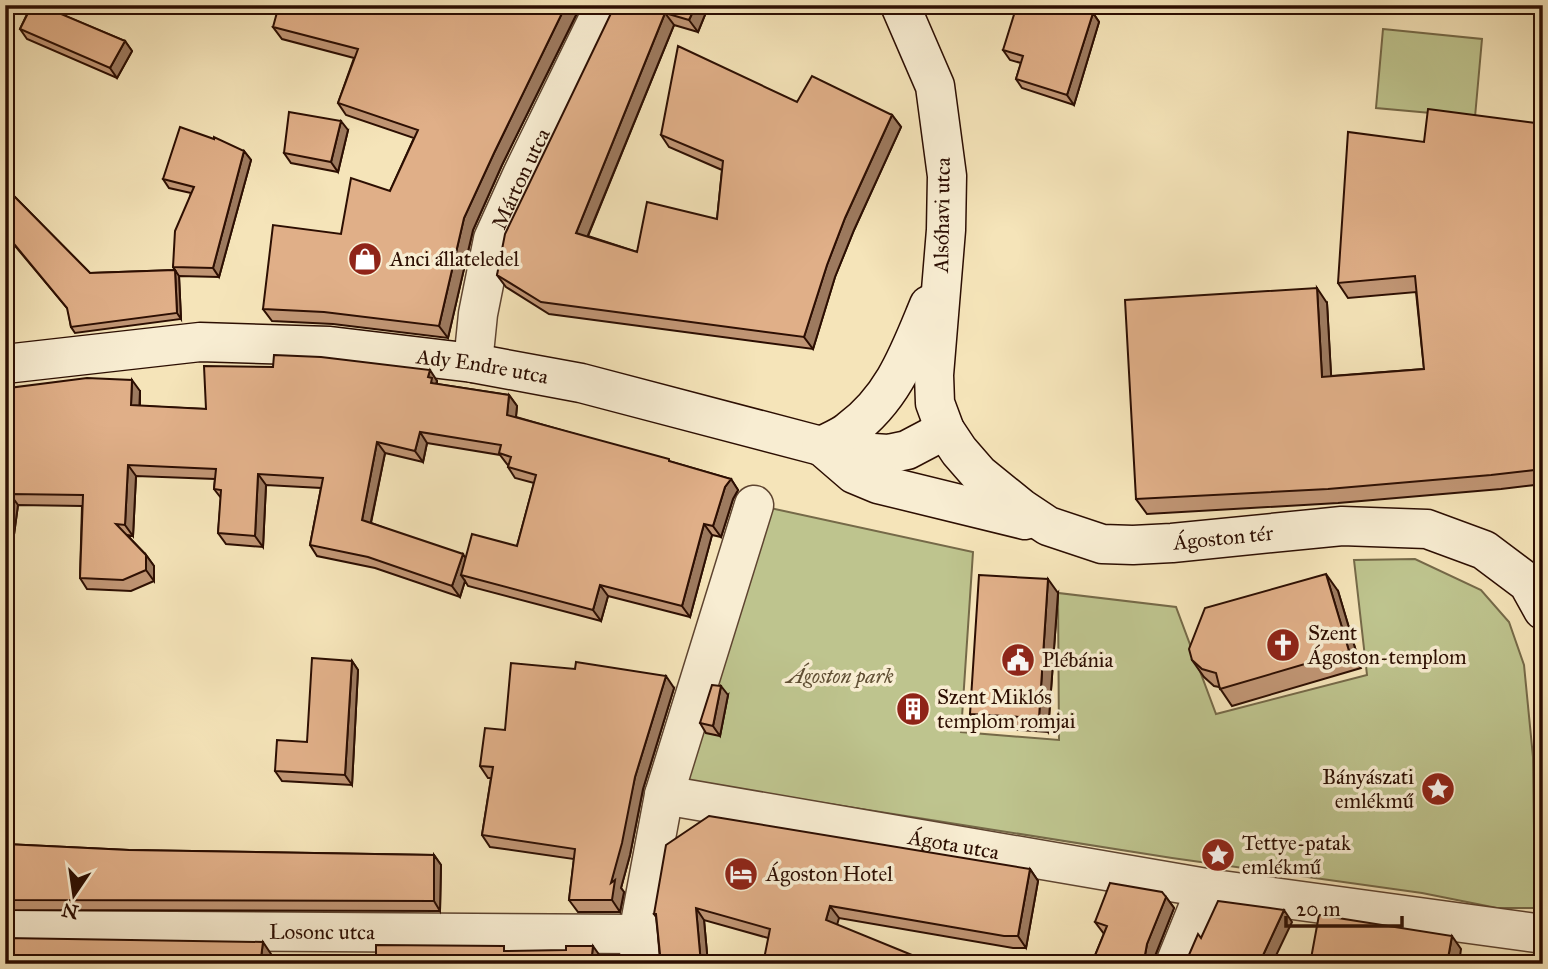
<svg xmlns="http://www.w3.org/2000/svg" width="1548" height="969" viewBox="0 0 1548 969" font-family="'IM FELL Great Primer',serif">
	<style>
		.green { fill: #bec48e; stroke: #756948; stroke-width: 2 }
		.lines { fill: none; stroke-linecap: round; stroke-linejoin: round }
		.stream { stroke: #707867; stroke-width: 12 }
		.street-casing { stroke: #5e4430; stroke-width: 41 }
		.secondary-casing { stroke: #2c0e02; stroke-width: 41 }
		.street { stroke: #f8edd2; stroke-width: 38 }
		.secondary { stroke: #f8edd2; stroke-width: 38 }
		.wall { fill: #c19675; stroke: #2c0e02; stroke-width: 2; fill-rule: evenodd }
		.shaded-wall { fill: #9d7a5f; stroke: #2c0e02; stroke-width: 2 }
		.building { fill: #e0af88; stroke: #2c0e02; stroke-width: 2 }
		.labels { text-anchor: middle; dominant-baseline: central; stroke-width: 7; stroke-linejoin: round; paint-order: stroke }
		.street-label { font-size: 21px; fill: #2c0e02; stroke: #f8edd2 }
		.poi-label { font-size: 21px; fill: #2c0e02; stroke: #f8edd2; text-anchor: start }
		.park-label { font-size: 21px; font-style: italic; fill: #5f4e33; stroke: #f8edd2 }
	</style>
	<rect width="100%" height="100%" fill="#f5e4b9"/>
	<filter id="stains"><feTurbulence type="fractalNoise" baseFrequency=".00286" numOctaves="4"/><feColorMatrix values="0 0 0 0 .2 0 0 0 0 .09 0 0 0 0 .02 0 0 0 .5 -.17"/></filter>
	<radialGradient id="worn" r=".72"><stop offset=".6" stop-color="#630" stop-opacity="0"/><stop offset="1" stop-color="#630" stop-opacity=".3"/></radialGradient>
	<path class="green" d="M 1383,29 L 1482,39 L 1475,117 L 1376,108 Z
		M 761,506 L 973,552 L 961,732 L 1059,740 L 1058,593 L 1176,607 L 1216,714 L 1367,675 L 1354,560 L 1415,559 L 1481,590 L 1509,622 L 1524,665 L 1533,757 L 1535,908 L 1497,908 L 1422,893 L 1172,858 L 678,780 Z"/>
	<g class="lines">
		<path class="stream" d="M 1204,881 L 1218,855"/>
		<g class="street-casing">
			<g id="street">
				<path id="s1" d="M 473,363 L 478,314 L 493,239 L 522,175 L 605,5"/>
				<path id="s2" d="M 664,795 L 1206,888 L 1543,934"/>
				<path id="s3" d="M 5,930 L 638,934"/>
				<path d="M 640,964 L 638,934 L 664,795 L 754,505"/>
				<path d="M 1175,964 L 1206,888"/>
			</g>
		</g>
		<g class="secondary-casing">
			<g id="secondary">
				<path id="s4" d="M 900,5 L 935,86 L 947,176 L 946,230 L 934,375 L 935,403 L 945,430 L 959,451 L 979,474 L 1021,508 L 1048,526 L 1102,544 L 1133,545 L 1172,543 L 1342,526 L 1427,529 L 1484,550 L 1528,583 L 1543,610"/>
				<path id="s5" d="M 5,364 L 200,342 L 330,346 L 473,363 L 581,383 L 821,446 L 873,453 L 888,454 L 907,450 L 945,430"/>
				<path d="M 821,446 C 831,441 842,437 850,430 C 894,397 909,353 929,305"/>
				<path d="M 825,449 L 854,474 L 878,484 L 1025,520"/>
			</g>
		</g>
		<use href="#street" class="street"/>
		<use href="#secondary" class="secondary"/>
	</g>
	<path class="wall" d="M 23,5 L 70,5 L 65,16 L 125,41 L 132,51 L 117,78 L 27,39 L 20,29 L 30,8 Z
		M 581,5 L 502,165 L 473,230 L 448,338 L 333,324 L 272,321 L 263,309 L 341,234 L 390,191 L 414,138 L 346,115 L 338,103 L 354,58 L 282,39 L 273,27 Z
		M 615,5 L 709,5 L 698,32 L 674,25 L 588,236 L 637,252 L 717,219 L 722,170 L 669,147 L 661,135 L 797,102 L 892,115 L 901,127 L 854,230 L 835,277 L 813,349 L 549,314 L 506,287 L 497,275 Z
		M 964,5 L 1012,5 L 970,14 Z
		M 1093,13 L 1099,22 L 1074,105 L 1022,88 L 1016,79 L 1021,63 L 1010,60 L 1003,50 Z
		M 1543,124 L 1543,484 L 1501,489 L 1338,503 L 1147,514 L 1136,499 L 1327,303 L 1331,376 L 1424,369 L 1416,292 L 1348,298 L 1338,283 L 1424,142 Z
		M 348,130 L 338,172 L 291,163 L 284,153 Z
		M 244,151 L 251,160 L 219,277 L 179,276 L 181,319 L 75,333 L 71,327 L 68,309 L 5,234 L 5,187 L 90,273 L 175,270 L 173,267 L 191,193 L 169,188 L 163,179 Z
		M 437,381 L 437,384 L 509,395 L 517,406 L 516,417 L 731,479 L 738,490 L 733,499 L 721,537 L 712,535 L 690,617 L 608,596 L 601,621 L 468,586 L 465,581 L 460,597 L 375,568 L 317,556 L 310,545 L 321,488 L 266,485 L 263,547 L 226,544 L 218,533 L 221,498 L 214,489 L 215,479 L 136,476 L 133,536 L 127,535 L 146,555 L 154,566 L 154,581 L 131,591 L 87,589 L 80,578 L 82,506 L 18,505 L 5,601 L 5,390 L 140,391 L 140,406 L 206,409 ZM 427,443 L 500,455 L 507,464 L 508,465 L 508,467 L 515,478 L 534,483 L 517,546 L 465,558 L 371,523 L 385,453 L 423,462 Z
		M 1338,591 L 1361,668 L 1232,706 L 1219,687 L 1214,686 L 1204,677 L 1192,660 Z
		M 1058,593 L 1048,732 L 979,727 L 970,714 Z
		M 352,661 L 358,670 L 352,785 L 282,781 L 275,771 L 307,742 Z
		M 674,688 L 643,789 L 630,855 L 621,888 L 624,892 L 620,912 L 578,912 L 569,900 L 574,859 L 490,847 L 482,835 L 491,778 L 488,778 L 480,766 L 505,730 Z
		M 728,695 L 720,736 L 706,733 L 700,723 Z
		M 5,844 L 129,850 L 434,855 L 441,865 L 440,911 L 5,910 Z
		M 1030,869 L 1038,881 L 1026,948 L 1013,948 L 839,918 L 768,938 L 704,920 L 708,964 L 661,964 L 656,917 L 654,914 Z
		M 1166,897 L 1174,908 L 1155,956 L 1097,963 L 1094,958 L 1104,934 L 1095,922 Z"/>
	<path class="shaded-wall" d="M 60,5 L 70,5 L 63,21 L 57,13 Z
		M 566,5 L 581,5 L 502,165 L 473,230 L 448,338 L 439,326 L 464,218 L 494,153 Z
		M 696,5 L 709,5 L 698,32 L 689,20 Z
		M 665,13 L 674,25 L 584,245 L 576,233 Z
		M 1093,13 L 1099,22 L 1074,105 L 1067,95 Z
		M 125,41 L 132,51 L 117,78 L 110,68 Z
		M 892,115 L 901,127 L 854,230 L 835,277 L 813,349 L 804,337 L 827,265 L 845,218 Z
		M 341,121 L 348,130 L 338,172 L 331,162 Z
		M 244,151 L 251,160 L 219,277 L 213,268 Z
		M 175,270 L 179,276 L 181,319 L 177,313 Z
		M 1317,288 L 1327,303 L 1332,391 L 1322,377 Z
		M 430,370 L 437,381 L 436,384 L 439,394 L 428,377 Z
		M 132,380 L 140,391 L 139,416 L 131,405 Z
		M 509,395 L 517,406 L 515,426 L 507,415 Z
		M 420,432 L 427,443 L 423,462 L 415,451 Z
		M 377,442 L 385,453 L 369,531 L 362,520 Z
		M 128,465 L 136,476 L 133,536 L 125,525 Z
		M 258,474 L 266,485 L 263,547 L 255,536 Z
		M 731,479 L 738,490 L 733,499 L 721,537 L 713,526 L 725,487 Z
		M 10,494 L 18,505 L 5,601 L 5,531 Z
		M 704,524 L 712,535 L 690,617 L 682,606 Z
		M 463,554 L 470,565 L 461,575 L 465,581 L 460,597 L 452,586 Z
		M 146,555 L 154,566 L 154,581 L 146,570 Z
		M 1326,574 L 1338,591 L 1361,668 L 1349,651 Z
		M 1048,579 L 1058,593 L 1048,732 L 1039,718 Z
		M 600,585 L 608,596 L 601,621 L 593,610 Z
		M 352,661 L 358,670 L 352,785 L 345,775 Z
		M 666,676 L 674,688 L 643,789 L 630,855 L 621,888 L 624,892 L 620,912 L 612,900 L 611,883 L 635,777 Z
		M 721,686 L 728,695 L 720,736 L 713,726 Z
		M 434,855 L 441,865 L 440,911 L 434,901 Z
		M 1030,869 L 1038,881 L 1026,948 L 1018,936 Z
		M 1166,897 L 1174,908 L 1155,956 L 1154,964 L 1149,964 L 1145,955 L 1147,944 Z
		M 830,906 L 839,918 L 835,932 L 826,920 Z
		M 696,908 L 704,920 L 708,964 L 701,964 Z
		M 1284,910 L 1292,922 L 1272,964 L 1259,964 Z
		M 1452,936 L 1461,949 L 1459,964 L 1447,964 Z
		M 263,942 L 271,954 L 270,964 L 261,958 Z
		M 593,946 L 600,956 L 599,964 L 591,964 Z"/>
	<path class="building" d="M 32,5 L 40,5 L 125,41 L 110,68 L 20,29 Z
		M 40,5 L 60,5 L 57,13 Z
		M 279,5 L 566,5 L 494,153 L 464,218 L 439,326 L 324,312 L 263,309 L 273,225 L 341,234 L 351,178 L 390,191 L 418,130 L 338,103 L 358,49 L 273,27 Z
		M 615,5 L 696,5 L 689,20 L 665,13 L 576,233 L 637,252 L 647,202 L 717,219 L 723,161 L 661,135 L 678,46 L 797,102 L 812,76 L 892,115 L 845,218 L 827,265 L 804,337 L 541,302 L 497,275 L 505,234 Z
		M 1017,5 L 1068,5 L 1093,13 L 1067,95 L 1016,79 L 1023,56 L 1003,50 Z
		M 1428,109 L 1543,124 L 1543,469 L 1491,475 L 1328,489 L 1136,499 L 1125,300 L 1317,288 L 1322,377 L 1424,369 L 1415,276 L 1338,283 L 1348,132 L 1424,142 Z
		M 289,112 L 341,121 L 331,162 L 284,153 Z
		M 180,127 L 214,139 L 214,137 L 244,151 L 213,268 L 173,267 L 175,231 L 194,187 L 163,179 Z
		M 5,187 L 90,273 L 175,270 L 177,313 L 71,327 L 67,308 L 5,233 Z
		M 274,355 L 321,357 L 430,370 L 428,377 L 432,378 L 431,383 L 509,395 L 507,415 L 669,459 L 669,461 L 731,479 L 725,487 L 713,526 L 704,524 L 682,606 L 600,585 L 593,610 L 461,575 L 472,534 L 517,546 L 536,475 L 508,467 L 511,457 L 499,453 L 501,445 L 420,432 L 415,451 L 377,442 L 362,520 L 463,554 L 452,586 L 368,557 L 310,545 L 323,478 L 258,474 L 255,536 L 218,533 L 221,490 L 214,489 L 216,469 L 128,465 L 125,525 L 116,524 L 146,555 L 146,570 L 123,580 L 80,578 L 83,495 L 10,494 L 5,531 L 5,390 L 9,390 L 9,388 L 87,378 L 132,380 L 131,405 L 206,409 L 204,366 L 273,367 Z
		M 1326,574 L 1349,651 L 1220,689 L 1216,673 L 1202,669 L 1192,660 L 1189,649 L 1205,608 Z
		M 979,575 L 1048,579 L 1039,718 L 970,714 Z
		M 312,658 L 352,661 L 345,775 L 275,771 L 277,740 L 307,742 Z
		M 576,662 L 666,676 L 635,777 L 622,843 L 611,883 L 615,880 L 612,900 L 569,900 L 575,849 L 482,835 L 493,767 L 480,766 L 485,728 L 505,730 L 511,663 L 575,669 Z
		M 712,685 L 721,686 L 713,726 L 700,723 Z
		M 709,816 L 1030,869 L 1018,936 L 1004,936 L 830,906 L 826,920 L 934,964 L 763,964 L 770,929 L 696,908 L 701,964 L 661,964 L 656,914 L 654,914 L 666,845 Z
		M 5,844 L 129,850 L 434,855 L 434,901 L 5,900 Z
		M 1110,883 L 1162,892 L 1166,897 L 1147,944 L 1145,955 L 1149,964 L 1097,964 L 1098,961 L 1094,958 L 1107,926 L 1095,922 Z
		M 1218,901 L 1284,910 L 1259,964 L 1185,964 L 1198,934 L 1201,938 Z
		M 1319,915 L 1452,936 L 1447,964 L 1310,964 Z
		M 5,938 L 263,942 L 261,958 L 285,964 L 5,964 Z
		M 376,945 L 504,946 L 504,951 L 566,950 L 566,946 L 593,946 L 591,964 L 376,964 Z"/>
	<defs>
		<g id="shop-disc" transform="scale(1.75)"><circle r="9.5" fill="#8f2418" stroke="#f8edd2"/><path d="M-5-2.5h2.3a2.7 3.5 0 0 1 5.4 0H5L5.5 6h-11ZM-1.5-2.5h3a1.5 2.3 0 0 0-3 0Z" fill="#fff"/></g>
		<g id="church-disc" transform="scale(1.75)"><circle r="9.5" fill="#8f2418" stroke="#f8edd2"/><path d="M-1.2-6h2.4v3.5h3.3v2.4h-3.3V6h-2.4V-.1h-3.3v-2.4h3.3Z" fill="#fff"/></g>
		<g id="civic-disc" transform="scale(1.75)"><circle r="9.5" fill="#8f2418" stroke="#f8edd2"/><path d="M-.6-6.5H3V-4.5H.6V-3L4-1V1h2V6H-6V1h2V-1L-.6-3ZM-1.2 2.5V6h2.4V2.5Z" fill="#fff"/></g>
		<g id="building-disc" transform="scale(1.75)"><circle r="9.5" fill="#8f2418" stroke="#f8edd2"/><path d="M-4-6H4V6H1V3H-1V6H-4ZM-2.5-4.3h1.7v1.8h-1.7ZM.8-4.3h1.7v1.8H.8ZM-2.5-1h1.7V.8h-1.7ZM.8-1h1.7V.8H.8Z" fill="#fff"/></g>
		<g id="sight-disc" transform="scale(1.75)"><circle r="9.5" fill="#8f2418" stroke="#f8edd2"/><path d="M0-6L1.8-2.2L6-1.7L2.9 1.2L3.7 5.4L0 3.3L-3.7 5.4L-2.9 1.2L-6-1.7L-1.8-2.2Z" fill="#fff"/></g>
		<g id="hotel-disc" transform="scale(1.75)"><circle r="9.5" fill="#8f2418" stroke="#f8edd2"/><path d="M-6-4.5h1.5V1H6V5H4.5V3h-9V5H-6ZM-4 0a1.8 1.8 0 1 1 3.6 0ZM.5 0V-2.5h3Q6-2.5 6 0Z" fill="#fff"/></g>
	</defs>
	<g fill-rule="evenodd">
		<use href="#shop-disc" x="365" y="259"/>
		<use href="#church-disc" x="1283" y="645"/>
		<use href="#civic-disc" x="1018" y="660"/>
		<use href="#building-disc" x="913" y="709"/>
		<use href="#sight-disc" x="1438" y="789"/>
		<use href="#sight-disc" x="1218" y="855"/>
		<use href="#hotel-disc" x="741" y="874"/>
	</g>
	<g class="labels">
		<g class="street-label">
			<text stroke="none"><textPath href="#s1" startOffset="192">Márton utca</textPath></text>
			<text transform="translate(942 215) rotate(-89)">Alsóhavi utca</text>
			<text stroke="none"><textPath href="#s5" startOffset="480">Ady Endre utca</textPath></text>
			<text stroke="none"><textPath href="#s4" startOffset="756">Ágoston tér</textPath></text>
			<text stroke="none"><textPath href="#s2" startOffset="294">Ágota utca</textPath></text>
			<text stroke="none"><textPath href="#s3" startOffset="317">Losonc utca</textPath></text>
		</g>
		<g class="poi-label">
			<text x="390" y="259">Anci állateledel</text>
			<text x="1308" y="633">Szent<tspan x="1308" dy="24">Ágoston-templom</tspan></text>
			<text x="1042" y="660">Plébánia</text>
			<text x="937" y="697">Szent Miklós<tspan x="937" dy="24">templom romjai</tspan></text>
			<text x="1414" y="777" text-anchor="end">Bányászati<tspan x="1414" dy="24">emlékmű</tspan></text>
			<text x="1242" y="843">Tettye-patak<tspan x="1242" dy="24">emlékmű</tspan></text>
			<text x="766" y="874">Ágoston Hotel</text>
		</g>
		<g class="park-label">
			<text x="840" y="676">Ágoston park</text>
		</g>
	</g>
	<rect width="1548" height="969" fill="none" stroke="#f5e4b9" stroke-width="28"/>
	<rect x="7" y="7" width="1534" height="955" fill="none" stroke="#2c0e02" stroke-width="3.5"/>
	<rect x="14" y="14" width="1520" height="941" fill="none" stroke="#2c0e02" stroke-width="2"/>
	<g transform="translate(74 895) rotate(193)" stroke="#f8edd2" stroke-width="5" paint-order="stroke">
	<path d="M0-5L12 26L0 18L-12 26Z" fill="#2c0e02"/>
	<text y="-10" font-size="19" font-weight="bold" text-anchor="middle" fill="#2c0e02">N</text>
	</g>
	<path d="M1286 916v10h116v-10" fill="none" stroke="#2c0e02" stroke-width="3.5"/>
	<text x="1296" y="916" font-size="21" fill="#2c0e02" stroke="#f8edd2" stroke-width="5" paint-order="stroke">20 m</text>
	<rect width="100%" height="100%" filter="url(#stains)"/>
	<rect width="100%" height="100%" fill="url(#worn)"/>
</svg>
